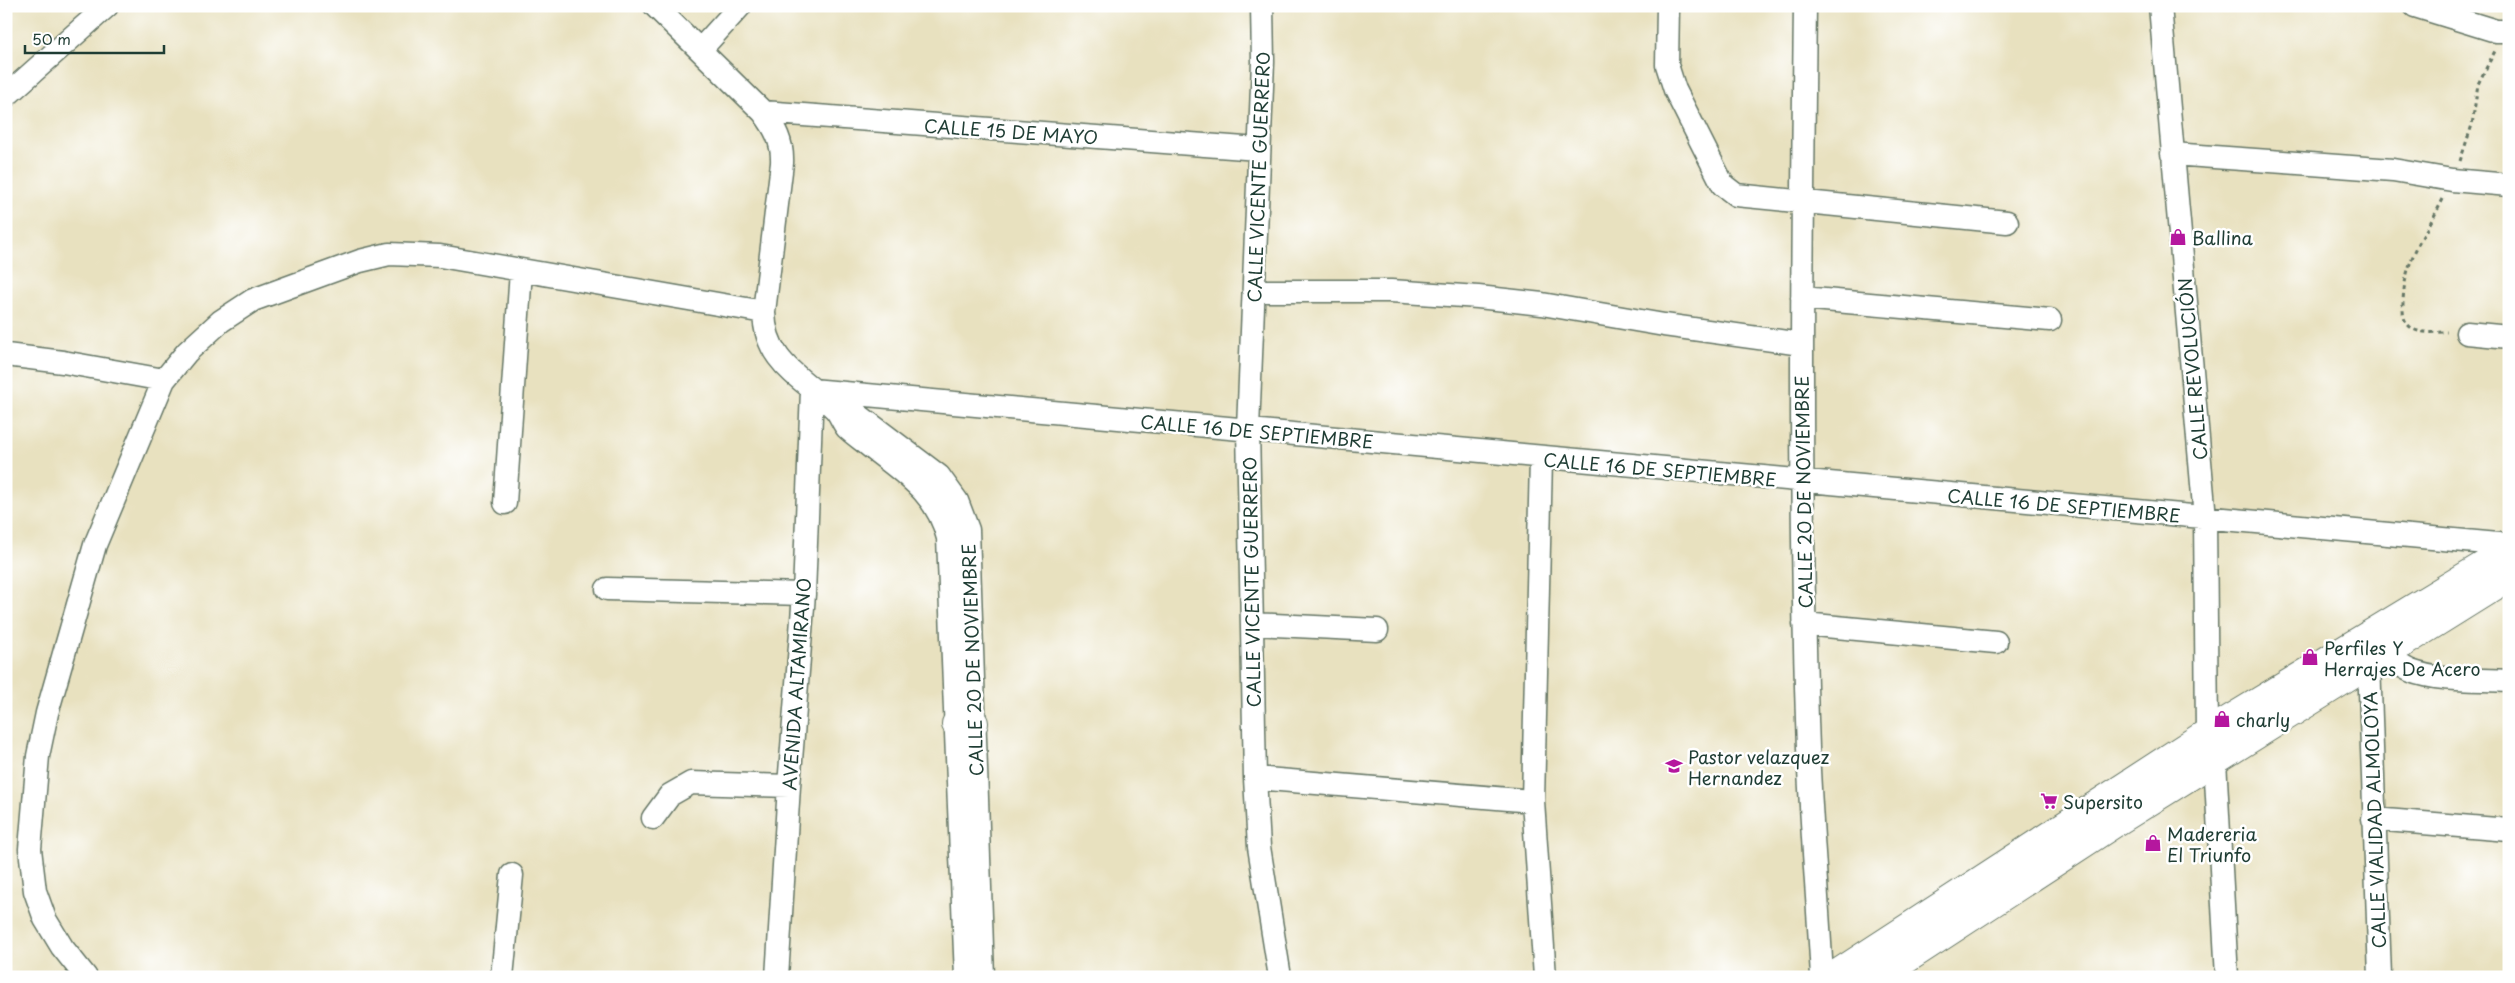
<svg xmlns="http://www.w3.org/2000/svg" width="2515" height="983" viewBox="0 0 2515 983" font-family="'Playpen Sans',sans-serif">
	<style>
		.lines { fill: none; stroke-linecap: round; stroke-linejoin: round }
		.street-casing { stroke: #657665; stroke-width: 25 }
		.secondary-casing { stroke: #657665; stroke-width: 30 }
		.path { stroke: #657665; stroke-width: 3; stroke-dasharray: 4 4; stroke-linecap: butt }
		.street { stroke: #fff; stroke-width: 22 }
		.secondary { stroke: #fff; stroke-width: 28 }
		.labels { text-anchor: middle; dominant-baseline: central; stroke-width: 5; stroke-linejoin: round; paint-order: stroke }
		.street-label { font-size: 18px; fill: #1f3d34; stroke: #fff }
		.poi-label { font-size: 18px; fill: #1f3d34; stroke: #fff; text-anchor: start }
	</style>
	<rect width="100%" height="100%" fill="#fff"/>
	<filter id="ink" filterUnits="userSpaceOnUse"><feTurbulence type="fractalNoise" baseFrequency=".02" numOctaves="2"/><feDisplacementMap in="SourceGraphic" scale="10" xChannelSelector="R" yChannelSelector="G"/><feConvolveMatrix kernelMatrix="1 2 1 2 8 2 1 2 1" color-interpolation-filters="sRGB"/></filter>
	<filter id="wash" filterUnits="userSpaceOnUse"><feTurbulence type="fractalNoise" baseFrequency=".0096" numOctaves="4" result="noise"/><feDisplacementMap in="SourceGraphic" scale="20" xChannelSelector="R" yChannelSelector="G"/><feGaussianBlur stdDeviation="1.12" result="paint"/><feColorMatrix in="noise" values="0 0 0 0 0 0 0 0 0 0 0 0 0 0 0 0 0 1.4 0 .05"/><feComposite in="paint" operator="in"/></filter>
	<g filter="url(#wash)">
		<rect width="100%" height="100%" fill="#e8e1bf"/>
	</g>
	<g filter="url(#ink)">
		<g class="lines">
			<g class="street-casing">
				<path id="street" d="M 655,6 L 763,112 C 775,128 783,142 782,163 L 764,312 C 765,364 803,377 835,409 C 840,414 842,422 847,428 C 853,434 861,439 868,445 C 903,473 937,492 948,538 L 966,977
					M 1262,6 L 1263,62 L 1248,429 L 1255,778 L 1259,847 L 1280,977
					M 1668,6 L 1667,65 L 1675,90 L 1723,185 L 1736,195 L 2007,222
					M 1805,6 C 1802,253 1799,501 1808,748 C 1811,824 1818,901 1822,977
					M 2160,6 L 2205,518 L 2207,733
					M 2415,6 L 2496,31 L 2509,31
					M 701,49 L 740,6
					M 6,96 L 107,6
					M 763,112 L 1258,149
					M 2172,154 L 2393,170 L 2452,180 L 2509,185
					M 1254,291 L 1391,291 L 1478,297 L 1542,304 L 1664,325 L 1801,344
					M 1802,298 L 2050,320
					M 2467,333 L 2509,337
					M 6,355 L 63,362 L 164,380
					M 836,410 L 857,414 L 939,476 L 957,501 L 968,530 L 983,977
					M 1541,459 L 1533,801 L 1545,977
					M 505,503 L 521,271
					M 607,589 L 804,594
					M 1252,624 L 1377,630
					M 1804,624 L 1996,642
					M 2384,654 C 2393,659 2401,667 2411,671 C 2441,682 2477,679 2509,681
					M 2369,662 L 2380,977
					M 2215,761 L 2227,977
					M 1255,778 L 1533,801
					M 653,818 L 670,795 L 691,783 L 789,786
					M 2373,819 L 2509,830
					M 86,977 L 62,947 L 45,919 L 35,891 L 30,849 L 38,756 L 47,713 L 95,545 L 164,380 L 187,352 L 221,321 L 253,300 L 360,261 L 389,254 L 440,256 L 764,312
					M 502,977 L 512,875
					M 777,977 L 789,786 L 804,594 L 812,390 L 2509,545"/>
			</g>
			<g class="secondary-casing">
				<path id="secondary" d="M 956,724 L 974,723
					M 1832,977 L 2207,733 L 2509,550
					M 1879,977 L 2118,821 L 2509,577"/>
			</g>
			<path class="path" d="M 2460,161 L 2472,125 L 2478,84 L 2495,51
				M 2443,199 C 2424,238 2405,256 2403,302 C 2403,313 2402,322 2413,329 C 2422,334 2437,332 2447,332"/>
			<use href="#street" class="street"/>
			<use href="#secondary" class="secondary"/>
		</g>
	</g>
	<defs>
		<g id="shop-bare" transform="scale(1.35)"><path d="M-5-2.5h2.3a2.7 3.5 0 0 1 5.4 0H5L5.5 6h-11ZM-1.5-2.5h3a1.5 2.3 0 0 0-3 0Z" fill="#b5179e" stroke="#fff" stroke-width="2.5" paint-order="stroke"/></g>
		<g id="school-bare" transform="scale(1.35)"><path d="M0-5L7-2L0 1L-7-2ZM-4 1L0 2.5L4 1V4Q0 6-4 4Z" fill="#b5179e" stroke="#fff" stroke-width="2.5" paint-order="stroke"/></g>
		<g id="supermarket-bare" transform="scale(1.35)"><path d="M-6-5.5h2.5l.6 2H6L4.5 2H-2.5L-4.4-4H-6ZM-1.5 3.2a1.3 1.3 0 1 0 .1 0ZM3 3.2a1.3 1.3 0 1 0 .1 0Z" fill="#b5179e" stroke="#fff" stroke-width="2.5" paint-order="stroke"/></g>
	</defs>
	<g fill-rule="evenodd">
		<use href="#shop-bare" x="2178" y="237"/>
		<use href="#shop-bare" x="2310" y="657"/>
		<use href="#shop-bare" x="2222" y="719"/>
		<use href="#school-bare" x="1674" y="766"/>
		<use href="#supermarket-bare" x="2049" y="801"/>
		<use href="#shop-bare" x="2153" y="843"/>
	</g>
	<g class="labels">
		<g class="street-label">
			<text transform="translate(1011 131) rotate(4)">CALLE 15 DE MAYO</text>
			<text transform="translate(1258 177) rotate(-88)">CALLE VICENTE GUERRERO</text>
			<text transform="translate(2192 369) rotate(-95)">CALLE REVOLUCIÓN</text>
			<text transform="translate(1257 431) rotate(5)">CALLE 16 DE SEPTIEMBRE</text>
			<text transform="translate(1660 469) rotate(5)">CALLE 16 DE SEPTIEMBRE</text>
			<text transform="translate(1803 492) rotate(-91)">CALLE 20 DE NOVIEMBRE</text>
			<text transform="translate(2064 505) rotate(5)">CALLE 16 DE SEPTIEMBRE</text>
			<text transform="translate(1251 582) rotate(-91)">CALLE VICENTE GUERRERO</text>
			<text transform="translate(972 660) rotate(-92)">CALLE 20 DE NOVIEMBRE</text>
			<text transform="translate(796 684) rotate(-86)">AVENIDA ALTAMIRANO</text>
			<text transform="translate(2374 820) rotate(-92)">CALLE VIALIDAD ALMOLOYA</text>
		</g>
		<g class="poi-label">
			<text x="2192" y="237">Ballina</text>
			<text x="2324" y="647">Perfiles Y<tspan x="2324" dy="21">Herrajes De Acero</tspan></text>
			<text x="2236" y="719">charly</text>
			<text x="1688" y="756">Pastor velazquez<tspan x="1688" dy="21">Hernandez</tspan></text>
			<text x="2063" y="801">Supersito</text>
			<text x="2167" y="833">Madereria<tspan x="2167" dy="21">El Triunfo</tspan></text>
		</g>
	</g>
	<rect width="2515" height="983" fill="none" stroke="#fff" stroke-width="25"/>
	<path d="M25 45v8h139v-8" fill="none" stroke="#1f3d34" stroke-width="2.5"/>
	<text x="32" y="45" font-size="15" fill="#1f3d34" stroke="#ffffff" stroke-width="4" paint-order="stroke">50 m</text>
</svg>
